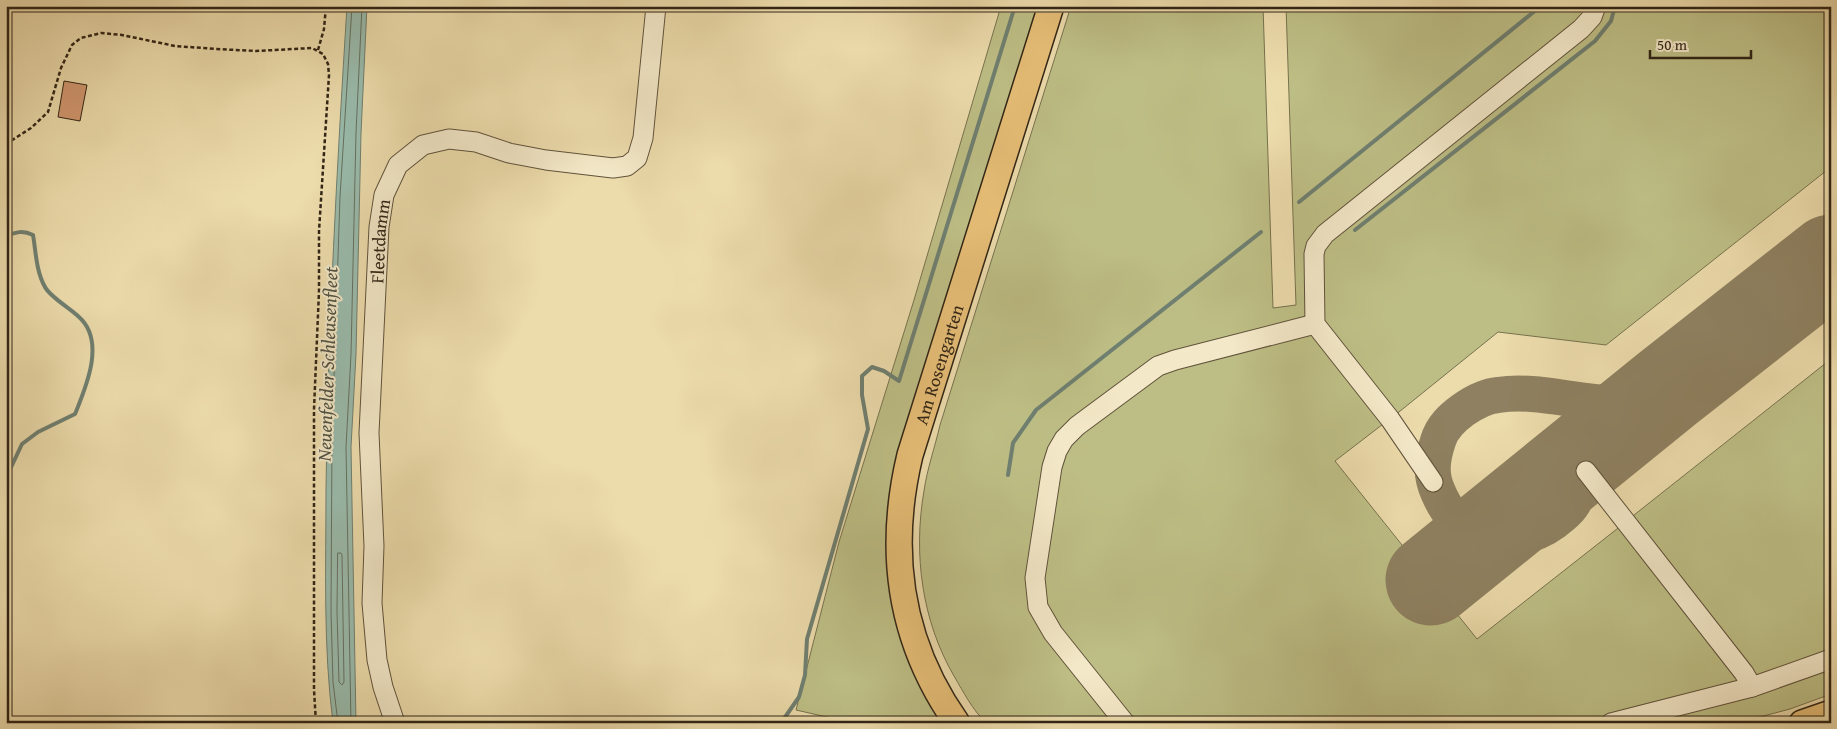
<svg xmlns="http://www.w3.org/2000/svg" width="1837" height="729" viewBox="0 0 1837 729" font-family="'Gentium Book Plus',serif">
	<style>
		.green { fill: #bdbe85; stroke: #77724e }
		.water { fill: #99bbac; stroke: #6f7f70 }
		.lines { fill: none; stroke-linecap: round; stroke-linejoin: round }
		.shore { stroke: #657061; stroke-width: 1 }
		.stream { stroke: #6f7f70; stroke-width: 4 }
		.taxiway { stroke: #8e8060; stroke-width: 36 }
		.runway { stroke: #8e8060; stroke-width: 91 }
		.building { fill: #d1976f; stroke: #312516 }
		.minor-casing { stroke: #60523b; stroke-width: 21 }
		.major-casing { stroke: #312516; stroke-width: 28 }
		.path { stroke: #312516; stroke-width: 2.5; stroke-dasharray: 4 2.5; stroke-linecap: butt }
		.minor { stroke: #f3e8c8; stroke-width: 19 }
		.major { stroke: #e6be76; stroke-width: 25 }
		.labels { text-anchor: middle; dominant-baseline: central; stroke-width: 4; stroke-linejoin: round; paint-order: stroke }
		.street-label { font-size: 18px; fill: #312516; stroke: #f3e8c8 }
		.water-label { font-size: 19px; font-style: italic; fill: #505243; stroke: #f3e8c8 }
	</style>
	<rect width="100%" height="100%" fill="#ecdbab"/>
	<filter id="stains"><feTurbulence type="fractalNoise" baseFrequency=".004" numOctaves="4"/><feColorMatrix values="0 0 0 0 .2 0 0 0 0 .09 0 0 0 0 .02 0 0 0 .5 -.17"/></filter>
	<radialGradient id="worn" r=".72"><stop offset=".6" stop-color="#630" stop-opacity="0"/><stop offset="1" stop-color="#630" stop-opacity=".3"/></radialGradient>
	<path class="green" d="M 1001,6 L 1040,6 L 897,477 L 929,699 L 941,723 L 853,723 L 796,710 L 839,542 L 914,300 Z
		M 1071,6 L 1263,6 L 1273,308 L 1296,305 L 1286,6 L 1592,6 L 1589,14 L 1319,232 L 1308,315 L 1303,321 L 1178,354 L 1062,433 L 1031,583 L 1119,723 L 986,723 C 972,709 964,693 954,676 C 922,621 913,554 924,491 C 927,469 935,447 940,425 Z
		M 1601,6 L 1831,6 L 1831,167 L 1606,345 L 1498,332 L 1394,416 L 1325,328 L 1318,261 L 1329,235 Z
		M 1307,332 L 1317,336 L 1387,421 L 1335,461 L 1477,639 L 1622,525 L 1741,676 L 1737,686 L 1590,723 L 1130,723 L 1058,631 L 1040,590 L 1057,461 L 1076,435 L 1156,372 Z
		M 1831,359 L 1831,653 L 1755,677 L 1629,519 Z
		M 1831,664 L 1831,694 L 1790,709 L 1737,723 L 1636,723 Z"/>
	<path class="water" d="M 347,6 L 367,6 L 361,133 L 356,354 L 351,447 L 356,723 L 333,723 C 323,645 326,567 326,489 C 328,328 337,167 347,6 Z"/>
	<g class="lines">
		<path class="shore" d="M 338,553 L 341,553 L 342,555 L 344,682 L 342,685 L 339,682 L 337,612 Z
			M 338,723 L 333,682 L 331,612 L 332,438 L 340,197 L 352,6
			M 351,723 L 346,447 L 351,354 L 356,133 L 362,6"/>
		<path class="stream" d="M 1299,202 L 1541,6
			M 1355,230 L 1595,41 L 1611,21 L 1615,6
			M 6,236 C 16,232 23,230 33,235 C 36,252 36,271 45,287 C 50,297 70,308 79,317 C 106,341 86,387 75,414 L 38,432 L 22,444 L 6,478
			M 1008,475 L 1013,443 L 1036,410 L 1261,232
			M 6,498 L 8,502 L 6,506
			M 781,723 L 799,697 L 805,675 L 807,639 L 868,429 L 862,395 L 862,376 L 872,367 L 884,371 L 899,381 L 1015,6"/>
		<path class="taxiway" d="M 1661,394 C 1639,414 1614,432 1595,456 C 1584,469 1582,485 1575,500 C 1571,509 1562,516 1554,522 C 1531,539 1502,542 1476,532 C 1456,524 1446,511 1438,492 C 1430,475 1432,459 1438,441 C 1442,427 1452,418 1463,410 C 1473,403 1486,396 1498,395 C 1536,389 1576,403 1614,403 C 1634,403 1651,398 1668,388"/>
		<path class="runway" d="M 1431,580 L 1668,388 L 1831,260"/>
	</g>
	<path class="building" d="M 64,81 L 87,85 L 80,121 L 58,117 Z"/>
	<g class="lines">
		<g class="minor-casing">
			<g id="minor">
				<path d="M 1586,471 L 1744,673 L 1752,687"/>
				<path d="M 1433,482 L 1390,419 L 1315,324 L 1314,254 L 1316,246 L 1325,234 L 1581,29 L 1592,17 L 1596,6"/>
				<path id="s1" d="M 395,723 L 383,687 L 377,660 L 372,603 L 374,546 L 369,433 L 379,227 L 384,195 L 398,165 L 423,145 L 449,139 L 476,142 L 509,153 L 546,160 L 613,168 L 627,166 L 637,158 L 643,138 L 656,6"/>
				<path d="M 1125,723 L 1053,633 L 1038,607 L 1035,578 L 1052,467 L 1057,451 L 1064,439 L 1077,426 L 1158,366 L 1175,360 L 1315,324"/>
				<path d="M 1611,723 L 1752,687 L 1831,659"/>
			</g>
		</g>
		<g class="major-casing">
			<g id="major">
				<path id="s2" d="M 957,723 C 899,641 887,551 910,455 L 1051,6"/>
				<path d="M 1802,723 L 1831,713"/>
			</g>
		</g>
		<path class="path" d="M 318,50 L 324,29 L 326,6
			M 6,144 L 31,128 L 48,112 L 61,68 L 72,45 L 81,38 L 101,33 L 122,35 L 175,46 L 217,49 L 256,51 L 312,48 L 323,54 L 328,64 L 329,75 L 319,231 L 319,291 L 314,409 L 314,690 L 316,723"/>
		<use href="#minor" class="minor"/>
		<use href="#major" class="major"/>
	</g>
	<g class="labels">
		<g class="street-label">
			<text stroke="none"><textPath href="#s1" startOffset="485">Fleetdamm</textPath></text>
			<text stroke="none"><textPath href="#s2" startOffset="376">Am Rosengarten</textPath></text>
		</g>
		<g class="water-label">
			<text transform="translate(327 364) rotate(-88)">Neuenfelder Schleusenfleet</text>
		</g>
	</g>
	<rect width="1837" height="729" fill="none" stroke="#ecdbab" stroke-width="25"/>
	<rect x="8" y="8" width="1822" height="714" fill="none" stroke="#312516" stroke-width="2.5"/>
	<rect x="12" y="12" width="1812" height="704" fill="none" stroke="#312516"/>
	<path d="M1650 50v8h101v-8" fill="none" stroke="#312516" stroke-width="2.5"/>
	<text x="1657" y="50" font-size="15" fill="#312516" stroke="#f3e8c8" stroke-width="4" paint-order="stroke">50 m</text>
	<rect width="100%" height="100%" filter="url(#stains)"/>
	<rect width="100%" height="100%" fill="url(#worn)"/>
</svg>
